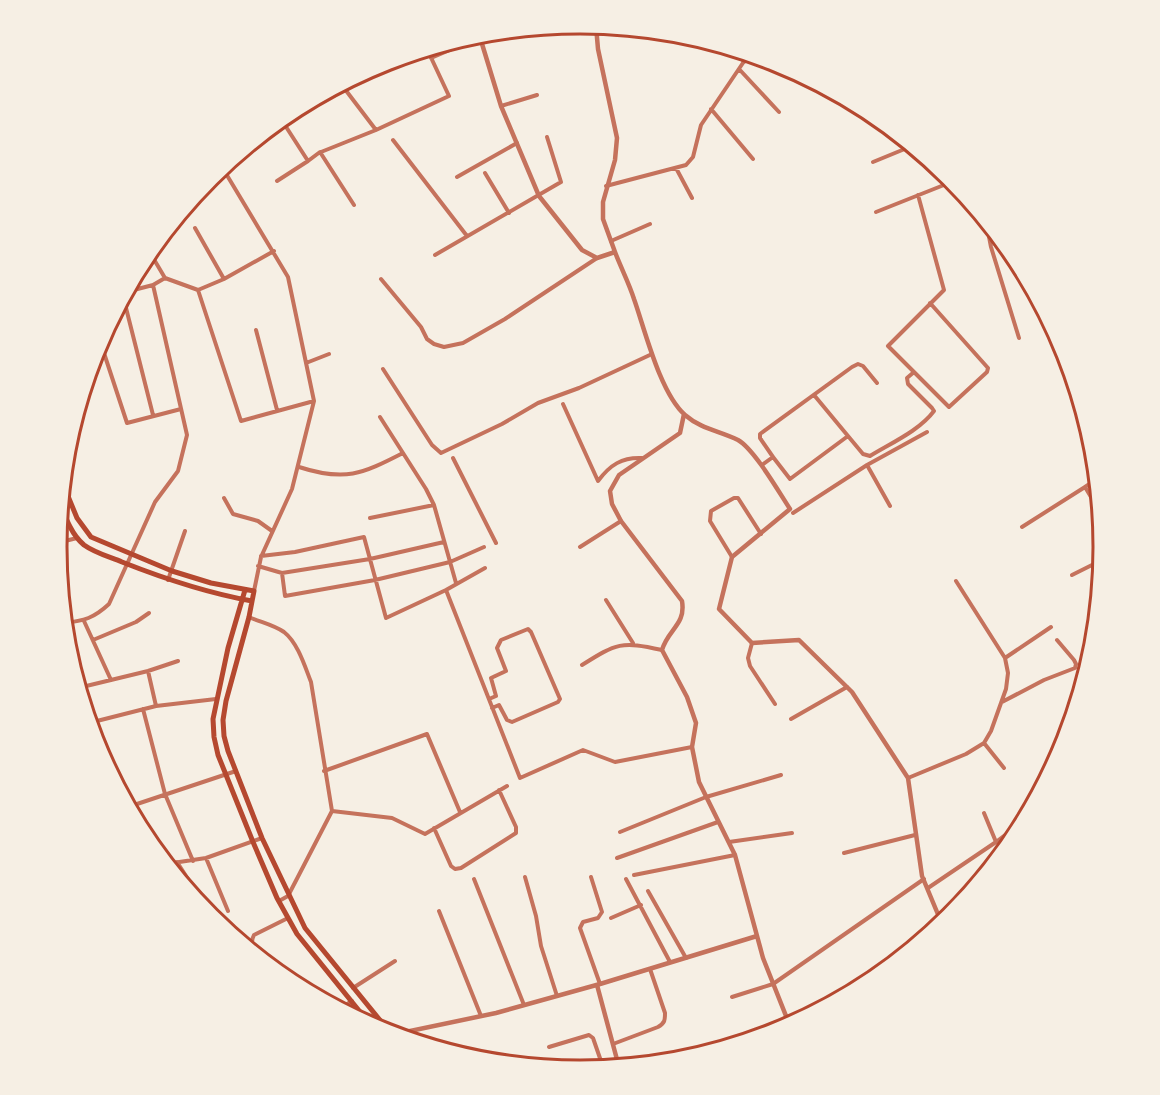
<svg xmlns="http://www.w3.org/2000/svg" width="1160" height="1095" viewBox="0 0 1160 1095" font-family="'Work Sans',sans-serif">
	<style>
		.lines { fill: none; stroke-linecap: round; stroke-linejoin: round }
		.minor { stroke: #c5725c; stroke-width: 4 }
		.tertiary { stroke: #c5725c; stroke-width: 4.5 }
		.secondary { stroke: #b5482f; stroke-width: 5 }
		.rim { fill: none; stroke: #b5482f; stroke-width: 3 }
	</style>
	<rect width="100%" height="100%" fill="#f6efe4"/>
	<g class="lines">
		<path class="minor" d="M 737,51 L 744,62
			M 431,58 L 480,37
			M 739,69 L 779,112
			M 341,84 L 376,130 L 449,96 L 427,49
			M 501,106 L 537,95
			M 711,109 L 753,159
			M 281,119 L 308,161 L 320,152 L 354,205
			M 393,140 L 467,236
			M 321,152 L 376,130
			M 873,162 L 912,146
			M 222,167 L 288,277 L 314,401 L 292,489 L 261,557 L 254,591
			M 676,168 L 692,198
			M 485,173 L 509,213
			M 457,177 L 517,143
			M 277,181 L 308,161
			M 606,186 L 686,165 L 693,157 L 701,125 L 749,54
			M 918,195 L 944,290 L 888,346 L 949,407 L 987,372 L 988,368 L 930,303
			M 184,208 L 187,214
			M 876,212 L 954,181
			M 986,221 L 991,247 L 1019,338
			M 195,228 L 224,279
			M 611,241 L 650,224
			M 149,251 L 165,278 L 198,290 L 224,279 L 274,251
			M 435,255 L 561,182 L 547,137
			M 381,279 L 421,327 L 427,339 L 434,344 L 444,347 L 463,343 L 505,319 L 597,258
			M 198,290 L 241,421 L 314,401
			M 126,292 L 153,285 L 165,278
			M 123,296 L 153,415
			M 256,330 L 277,410
			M 100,341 L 127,423 L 181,409
			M 306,363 L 329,354
			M 383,369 L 432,445 L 441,453 L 502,424 L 538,403 L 579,388 L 652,354
			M 563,404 L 598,481 C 610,465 622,457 642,458
			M 380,417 L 426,489 L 434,505 L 456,583
			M 848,436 L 863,454 L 870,456 C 891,443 919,431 934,411 L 932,408 L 908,384 L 907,378 L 914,372
			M 773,457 L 790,479 L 848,436 L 814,395
			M 453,458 L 496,543
			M 762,465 L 773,457 L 760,438 L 760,434 L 852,367 L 858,364 L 863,366 L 877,383
			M 867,465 L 890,506
			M 299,467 C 345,482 362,474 403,453
			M 1097,479 L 1085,487 L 1100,512
			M 224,498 L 233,514 L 258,521 L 272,531
			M 793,513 L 867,465 L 927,432
			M 370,518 L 434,505
			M 1022,527 L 1085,487
			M 57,543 L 77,538
			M 580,547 L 621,521
			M 261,556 L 295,552 L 364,537 L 386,618 L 446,590 L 485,568
			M 732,557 L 710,521 L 711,511 L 734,498 L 738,498 L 761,534
			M 258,566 L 282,573 L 370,559 L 444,542
			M 282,573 L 285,596 L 375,580 L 450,562 L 484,547
			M 1072,575 L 1102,560
			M 168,580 L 185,531
			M 446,590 L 520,778 L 583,750 L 615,762 L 692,747
			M 606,600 L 633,643
			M 249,617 C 260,622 274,625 284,632 C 298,643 305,667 311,682 L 332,811 L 288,896 L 279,901
			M 84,621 L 111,680
			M 64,623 C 84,621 94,618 109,604 L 155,502 L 178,471 L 187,435 L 153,285
			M 93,640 L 136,622 L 149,613
			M 752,643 L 748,658 L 750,666 L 775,704
			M 1005,658 L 1051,627
			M 582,665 C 617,643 621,641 662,650
			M 148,671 L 156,706
			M 78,688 L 148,671 L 178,661
			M 489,699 L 496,696 L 491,678 L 506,671 L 497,648 L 501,640 L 528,629 L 531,632 L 560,699 L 558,702 L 512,722 L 507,720 L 499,705 L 492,708
			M 1002,702 L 1044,680 L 1075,668 L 1076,664 L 1074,660 L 1057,640
			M 143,709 L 165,794 L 193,861
			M 791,719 L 847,687
			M 89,723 L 156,706 L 216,699
			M 984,743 L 1004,768
			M 324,771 L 427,734 L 460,812
			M 908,778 L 966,754 L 984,743 L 991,731 L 1006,689 L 1008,673 L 1005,658 L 956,581
			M 128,807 L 236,771
			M 332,811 L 392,818 L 425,834 L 507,786
			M 434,828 L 451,866 L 455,869 L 461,868 L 516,833 L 516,827 L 499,790
			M 620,832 L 706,797 L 781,775
			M 729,842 L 792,833
			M 996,842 L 1025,820
			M 844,853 L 915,835
			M 206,858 L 228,911
			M 617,858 L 718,822
			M 177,862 L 211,915 L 211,918
			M 166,864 L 206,858 L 262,838
			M 634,875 L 735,855
			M 525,877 L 536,916 L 541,946 L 557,996
			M 591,877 L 602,912 L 598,918 L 583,922 L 580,928 L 600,984
			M 474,879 L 524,1005
			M 626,879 L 670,962
			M 928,888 L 996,842 L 984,813
			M 648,891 L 686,958
			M 439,911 L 481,1016
			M 611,918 L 641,905
			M 256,955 C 253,948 250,942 254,935 L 288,918
			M 353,988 L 395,961
			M 732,997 L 773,984 L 924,879
			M 339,1009 L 352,1001
			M 613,1044 L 658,1027 C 665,1023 665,1020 665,1013 L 650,969
			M 549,1047 L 589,1035 L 593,1038 L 602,1064 L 617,1062"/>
		<path class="tertiary" d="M 596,26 L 598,49 L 617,138 L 615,160 L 603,202 L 603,219 L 615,252
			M 479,34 L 501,106 L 539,196 L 582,250 L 597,258 L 615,252 C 621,268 629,283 634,299 C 645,330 660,393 685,415 C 701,429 720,431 738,440 C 754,449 779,492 790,509 L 732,557 L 719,609 L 752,643 L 799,640 L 852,692 L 908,778 L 922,876 L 942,924
			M 684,414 L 680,433 L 619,475 L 610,491 L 612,504 L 621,521 L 682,601 C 686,625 668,629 662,650 L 687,697 L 696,723 L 692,747 L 699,782 L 735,855 L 763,958 L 790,1026
			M 597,985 L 619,1067
			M 391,1035 L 496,1013 L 600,984 L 757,936"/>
		<path class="secondary" d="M 63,484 L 77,518 L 91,537 L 172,571 L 211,583 L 254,591 L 249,617 L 226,701 L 223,720 L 224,736 L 228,751 L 262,838 L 305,928 L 392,1035
			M 61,505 C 66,519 72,535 84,545 C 95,553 110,557 122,562 C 165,579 207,593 252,601
			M 245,590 L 228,648 L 213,719 L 214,737 L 218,755 L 253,842 L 277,898 L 297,934 L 373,1028"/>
	</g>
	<path d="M0 0H1160V1095H0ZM67 547a513 513 0 1 1 1026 0a513 513 0 1 1-1026 0Z" fill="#f6efe4" fill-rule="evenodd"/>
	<path class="rim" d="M67 547a513 513 0 1 1 1026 0a513 513 0 1 1-1026 0Z"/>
</svg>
